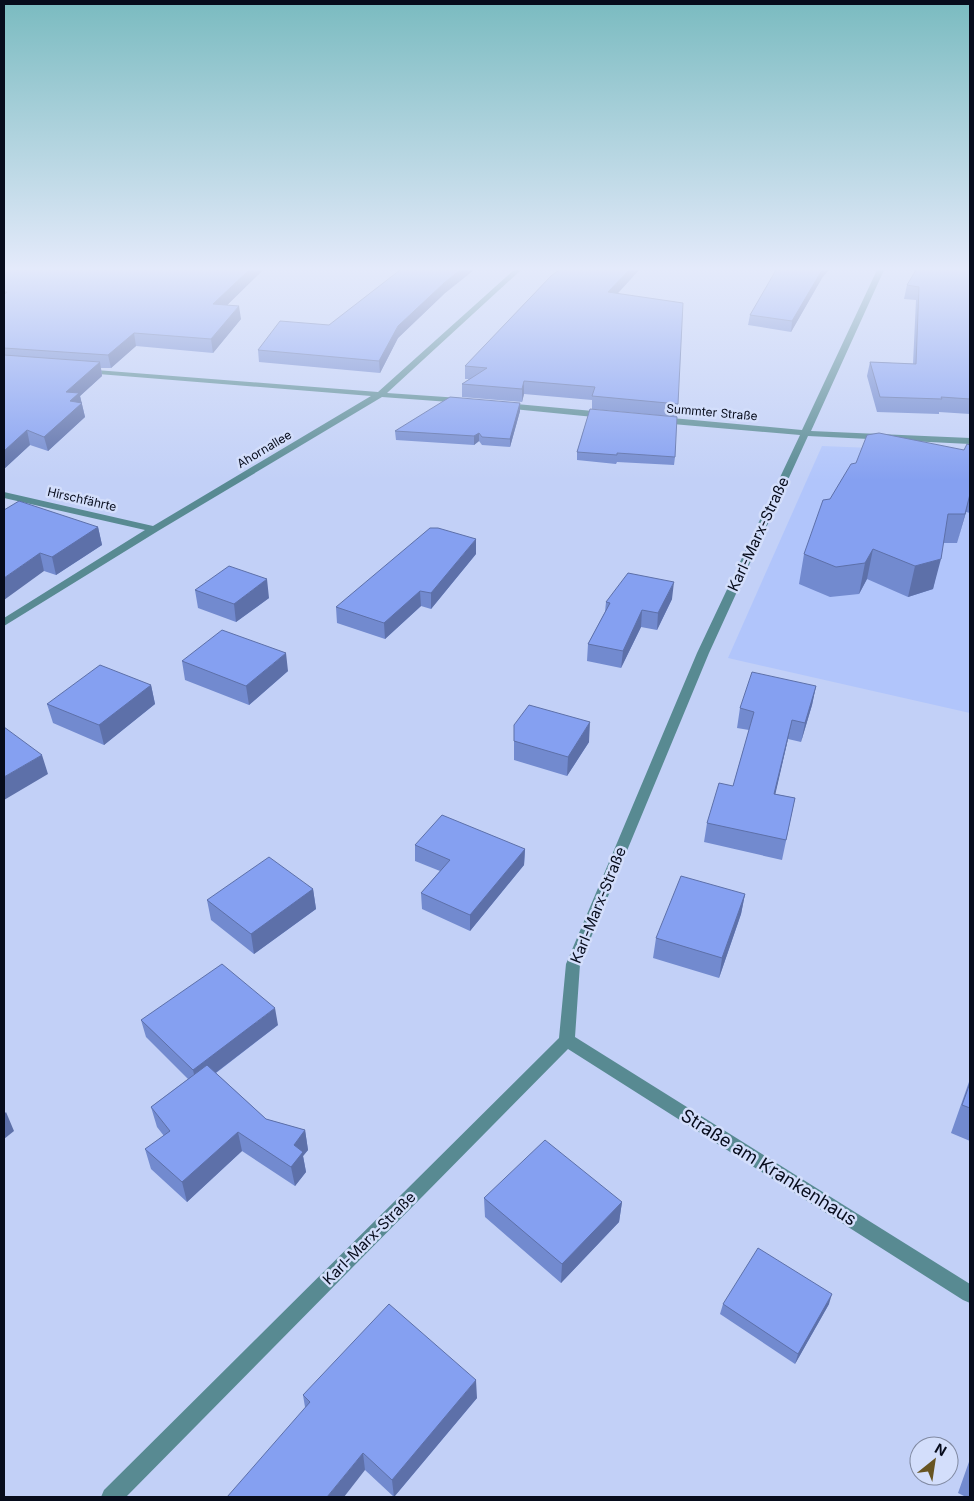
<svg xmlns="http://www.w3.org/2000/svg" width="974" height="1501" viewBox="0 0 974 1501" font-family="Inter,sans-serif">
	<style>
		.built { fill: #b1c5fb }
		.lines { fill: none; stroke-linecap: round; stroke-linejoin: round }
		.minor { fill: #588a92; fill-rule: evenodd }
		.wall { fill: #728acf }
		.shaded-wall { fill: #5d70a9 }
		.building { fill: #85a0f1; stroke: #5d70a9 }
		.labels { text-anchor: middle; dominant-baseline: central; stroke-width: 5; stroke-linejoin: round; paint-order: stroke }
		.far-street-label { font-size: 12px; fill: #070c1c; stroke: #d3defb }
		.street-label { font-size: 15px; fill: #070c1c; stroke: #d3defb }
		.near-street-label { font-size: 18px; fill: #070c1c; stroke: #d3defb }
	</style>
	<rect width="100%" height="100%" fill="#c2d0f7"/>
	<path class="built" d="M 822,446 L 970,452 L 970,713 L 728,658 Z"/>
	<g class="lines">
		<path class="minor" d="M 514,270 L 521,270 L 387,393 L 460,398 L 463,399 L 463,403 L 382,397 L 158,531 L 4,626 L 4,618 L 145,530 L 4,498 L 4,492 L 153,526 L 371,396 L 86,373 L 83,373 L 83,369 L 378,392 Z
			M 877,270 L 884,270 L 811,431 L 970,438 L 970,444 L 808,436 L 709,653 L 580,964 L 575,1037 L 970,1284 L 970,1303 L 963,1300 L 568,1049 L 126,1497 L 101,1497 L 104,1490 L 559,1038 L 566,964 L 697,653 L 800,435 L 661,423 L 657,420 L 661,417 L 802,430 Z
			M 505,403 L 604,412 L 608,415 L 604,418 L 502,408 L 502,404 Z"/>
	</g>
	<path class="wall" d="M 4,270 L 263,270 L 227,305 L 241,319 L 213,353 L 136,346 L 111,368 L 101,368 L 102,376 L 80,396 L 85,417 L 48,451 L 30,445 L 4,469 Z
		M 639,270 L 617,294 L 678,404 L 677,417 L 592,409 L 592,400 L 524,394 L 522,402 L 462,397 L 462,384 L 469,379 L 465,379 L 465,366 Z
		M 970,270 L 970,414 L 939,412 L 939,414 L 877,412 L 867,376 L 870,362 L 913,364 L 916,300 L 904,299 L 907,285 Z
		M 822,278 L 791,332 L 748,325 L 750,315 Z
		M 444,294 L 398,338 L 380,373 L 259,362 L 258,350 L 329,325 Z
		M 520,403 L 520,411 L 510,447 L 482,445 L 479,441 L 474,445 L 396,440 L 395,431 Z
		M 590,409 L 675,457 L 674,465 L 617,462 L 616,464 L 577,460 L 577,452 Z
		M 970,445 L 970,513 L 966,512 L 957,543 L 943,543 L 933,589 L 908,597 L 867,579 L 859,594 L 830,597 L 799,584 L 804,554 L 830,499 L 964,450 Z
		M 4,510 L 98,527 L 102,545 L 56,575 L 44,571 Z
		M 476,554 L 431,609 L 421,606 L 385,639 L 337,623 L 336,607 Z
		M 195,590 L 269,598 L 236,622 L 198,608 Z
		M 672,599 L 657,630 L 641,627 L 621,668 L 587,661 L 588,644 L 605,612 L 606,602 Z
		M 182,661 L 288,671 L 249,705 L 185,680 Z
		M 151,685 L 155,704 L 104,745 L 53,723 L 47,704 Z
		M 816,686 L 812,705 L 801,742 L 788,739 L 775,794 L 795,798 L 782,860 L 704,842 L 707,823 L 733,786 L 749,730 L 737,728 L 740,708 Z
		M 514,725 L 589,742 L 567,776 L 514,760 Z
		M 415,845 L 525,849 L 524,865 L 470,931 L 422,909 L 421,893 L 440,871 L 415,861 Z
		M 313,889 L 316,909 L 254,954 L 211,920 L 207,900 Z
		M 745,894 L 741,914 L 719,978 L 653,958 L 656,938 Z
		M 141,1020 L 278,1025 L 216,1073 L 266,1119 L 305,1130 L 308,1150 L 303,1156 L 306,1172 L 295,1186 L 242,1151 L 187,1202 L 151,1169 L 145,1149 L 164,1136 L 157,1127 L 151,1107 L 188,1079 L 146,1037 Z
		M 970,1079 L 970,1141 L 951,1133 Z
		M 484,1198 L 622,1202 L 619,1222 L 561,1283 L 485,1217 Z
		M 723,1304 L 829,1304 L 795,1364 L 720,1314 Z
		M 303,1395 L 477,1398 L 394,1497 L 365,1470 L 305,1407 Z
		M 970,1459 L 970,1497 L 966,1497 L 958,1493 Z"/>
	<path class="shaded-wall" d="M 249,270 L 263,270 L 215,317 L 213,304 Z
		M 460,270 L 474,270 L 444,294 L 398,338 L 380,373 L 379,361 L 398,326 L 444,283 Z
		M 629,270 L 639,270 L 608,304 L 608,292 Z
		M 822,270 L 829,270 L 822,278 L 791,332 L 792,321 Z
		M 239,306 L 241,319 L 213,353 L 211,339 Z
		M 134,333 L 136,346 L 111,368 L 108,355 Z
		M 100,362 L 102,376 L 80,396 L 85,417 L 48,451 L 44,437 L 66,392 Z
		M 524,381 L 524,394 L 522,402 L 522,389 Z
		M 520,403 L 520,411 L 510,447 L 510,439 Z
		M 27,430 L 30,445 L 4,469 L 4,451 Z
		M 479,433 L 479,441 L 474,445 L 474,436 Z
		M 970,494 L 966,512 L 957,543 L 965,514 Z
		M 98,527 L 102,545 L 56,575 L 52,557 Z
		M 476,539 L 476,554 L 431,609 L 431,593 Z
		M 873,549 L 867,579 L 859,594 L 865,563 Z
		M 40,553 L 44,571 L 4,600 L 4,578 Z
		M 941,559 L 933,589 L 908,597 L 915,566 Z
		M 267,579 L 269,598 L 236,622 L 234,604 Z
		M 674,582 L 672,599 L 657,630 L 658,613 Z
		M 420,591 L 421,606 L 385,639 L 384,623 Z
		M 642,610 L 641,627 L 621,668 L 623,651 Z
		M 286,653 L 288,671 L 249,705 L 246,686 Z
		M 151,685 L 155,704 L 104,745 L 99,725 Z
		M 816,686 L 812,705 L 801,742 L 805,723 Z
		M 792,720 L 788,739 L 771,813 L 774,794 Z
		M 590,722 L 589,742 L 567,776 L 568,757 Z
		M 42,755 L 48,774 L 4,800 L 4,777 Z
		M 525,849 L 524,865 L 470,931 L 470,915 Z
		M 313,889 L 316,909 L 254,954 L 251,934 Z
		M 745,894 L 741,914 L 719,978 L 722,958 Z
		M 275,1008 L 278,1025 L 197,1087 L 193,1070 Z
		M 6,1112 L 14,1131 L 4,1139 L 4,1114 Z
		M 305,1130 L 308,1150 L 303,1156 L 306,1172 L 295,1186 L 291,1167 L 294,1145 Z
		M 238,1132 L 242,1151 L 187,1202 L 182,1182 Z
		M 622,1202 L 619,1222 L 561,1283 L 562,1264 Z
		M 832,1294 L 829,1304 L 795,1364 L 798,1354 Z
		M 476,1380 L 477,1398 L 394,1497 L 392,1480 Z
		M 363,1453 L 365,1470 L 344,1497 L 327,1497 Z"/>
	<path class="building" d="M 4,270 L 249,270 L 213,304 L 239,306 L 211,339 L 134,333 L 108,355 L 4,348 L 4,295 L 7,292 L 4,292 Z
		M 400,270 L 460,270 L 444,283 L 398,326 L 379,361 L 258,350 L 280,321 L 329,325 Z
		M 559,270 L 629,270 L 608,292 L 683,303 L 678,404 L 592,396 L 595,387 L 524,381 L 522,389 L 462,384 L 487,368 L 465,366 L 551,276 Z
		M 776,270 L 822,270 L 792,321 L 750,315 Z
		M 916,270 L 970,270 L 970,399 L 941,397 L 942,399 L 880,397 L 870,362 L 916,364 L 919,287 L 907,285 Z
		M 4,355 L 100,362 L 66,392 L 79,393 L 70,401 L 82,403 L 44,437 L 27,430 L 4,451 Z
		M 450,397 L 520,403 L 510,439 L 482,437 L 479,433 L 474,436 L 395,431 Z
		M 590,409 L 677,417 L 675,457 L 617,453 L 617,455 L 577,452 Z
		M 879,433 L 964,450 L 967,444 L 970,445 L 970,494 L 965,514 L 948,514 L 941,559 L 915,566 L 873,549 L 865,563 L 836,567 L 804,554 L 823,500 L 830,499 L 851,464 L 856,463 L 867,435 Z
		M 19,501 L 98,527 L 52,557 L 40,553 L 4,578 L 4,510 Z
		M 430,528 L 438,528 L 476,539 L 431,593 L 420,591 L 384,623 L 336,607 Z
		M 229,566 L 267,579 L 234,604 L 195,590 Z
		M 628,573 L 674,582 L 658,613 L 642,610 L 623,651 L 588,644 L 610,603 L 606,602 Z
		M 222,630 L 286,653 L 246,686 L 182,661 Z
		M 100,665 L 151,685 L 99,725 L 47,704 Z
		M 752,672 L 816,686 L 805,723 L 792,720 L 774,794 L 795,798 L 786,840 L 707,823 L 719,783 L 733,786 L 754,712 L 740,708 Z
		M 529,705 L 590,722 L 568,757 L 514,741 L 514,725 Z
		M 4,727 L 42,755 L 4,777 Z
		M 442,815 L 525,849 L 470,915 L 421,893 L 450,860 L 415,845 Z
		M 269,857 L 313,889 L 251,934 L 207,900 Z
		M 681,876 L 745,894 L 722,958 L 656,938 Z
		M 222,964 L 275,1008 L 193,1070 L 141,1020 Z
		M 207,1065 L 266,1119 L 305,1130 L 294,1145 L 303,1152 L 291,1167 L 238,1132 L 182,1182 L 145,1149 L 170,1131 L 151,1107 Z
		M 970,1083 L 970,1108 L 962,1105 Z
		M 545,1140 L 622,1202 L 562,1264 L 484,1198 Z
		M 758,1248 L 832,1294 L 798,1354 L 723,1304 Z
		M 389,1304 L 476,1380 L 392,1480 L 363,1453 L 327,1497 L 227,1497 L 310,1402 L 303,1395 Z"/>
	<linearGradient id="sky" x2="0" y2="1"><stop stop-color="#7abbc0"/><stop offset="0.56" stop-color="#e4eafb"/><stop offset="1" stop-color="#e4eafb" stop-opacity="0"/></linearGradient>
	<rect width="974" height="480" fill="url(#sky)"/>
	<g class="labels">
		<g class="far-street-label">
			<text transform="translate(712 412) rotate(5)">Summter Straße</text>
			<text transform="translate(264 449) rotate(-31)">Ahornallee</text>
			<text transform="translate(82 499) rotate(13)">Hirschfährte</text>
		</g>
		<g class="street-label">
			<text transform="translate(758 534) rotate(-65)">Karl-Marx-Straße</text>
			<text transform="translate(598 905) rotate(-68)">Karl-Marx-Straße</text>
			<text transform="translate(369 1238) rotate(-45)">Karl-Marx-Straße</text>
		</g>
		<g class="near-street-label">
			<text transform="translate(769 1167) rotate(32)">Straße am Krankenhaus</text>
		</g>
	</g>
	<rect width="974" height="1501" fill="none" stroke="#070c1c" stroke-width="10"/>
	<g transform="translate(934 1461) rotate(30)"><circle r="24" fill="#d3defb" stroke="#818aa2"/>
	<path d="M0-4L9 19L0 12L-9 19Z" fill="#675422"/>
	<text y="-8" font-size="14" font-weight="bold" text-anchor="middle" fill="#070c1c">N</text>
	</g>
</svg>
